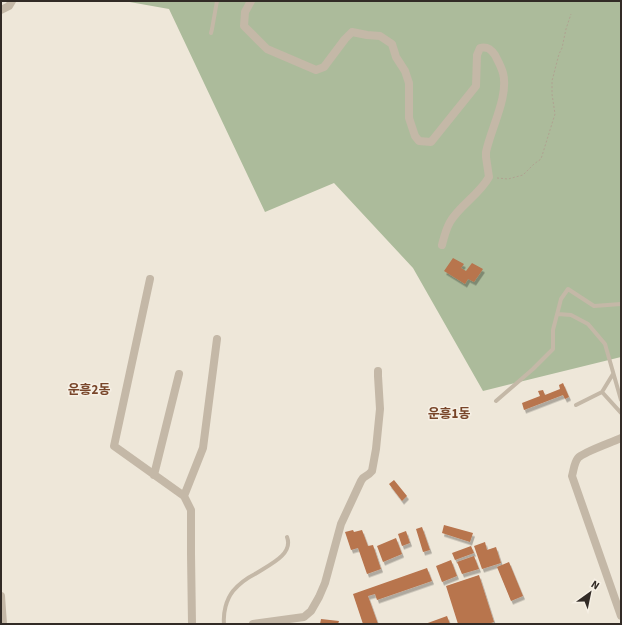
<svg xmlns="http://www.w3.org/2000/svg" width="622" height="625" viewBox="0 0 622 625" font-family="'Source Sans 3','Noto Sans KR',sans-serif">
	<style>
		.green { fill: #acbb9b }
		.building { fill: #b8744d; filter: url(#shadow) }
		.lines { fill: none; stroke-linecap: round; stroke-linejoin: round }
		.path { stroke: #b0a291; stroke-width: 1; stroke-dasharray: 2 2; stroke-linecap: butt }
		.service { stroke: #c4b8a7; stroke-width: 4 }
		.minor { stroke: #c4b8a7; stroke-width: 8 }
		.labels { text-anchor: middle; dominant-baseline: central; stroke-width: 3; stroke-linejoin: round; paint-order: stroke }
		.neighbourhood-label { font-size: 13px; font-weight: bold; fill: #784529; stroke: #f6f0e5 }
	</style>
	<defs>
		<filter id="shadow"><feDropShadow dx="2" dy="3.5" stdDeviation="0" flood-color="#0004"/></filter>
	</defs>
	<rect width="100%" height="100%" fill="#eee7d9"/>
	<path class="green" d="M 124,1 L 621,1 L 621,357 L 483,391 L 413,268 L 334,183 L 265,212 L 169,9 Z"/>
	<path class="building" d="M 453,258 L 464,264 L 461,268 L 466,271 L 472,263 L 483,269 L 474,282 L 468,279 L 465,284 L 444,271 Z
		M 563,383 L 569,397 L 565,399 L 563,395 L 524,410 L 522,403 L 540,396 L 538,391 L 543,390 L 545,395 L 560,389 L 559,385 Z
		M 394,480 L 407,496 L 402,501 L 389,484 Z
		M 444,525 L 473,533 L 470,542 L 442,533 Z
		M 422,527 L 430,550 L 423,552 L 416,529 Z
		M 353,530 L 354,532 L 362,530 L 368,546 L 373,545 L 381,569 L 367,574 L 358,548 L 351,550 L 345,532 Z
		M 406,531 L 410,543 L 402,546 L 398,534 Z
		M 396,538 L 402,554 L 383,562 L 377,546 Z
		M 485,542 L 487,550 L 496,547 L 501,563 L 482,569 L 474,546 Z
		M 471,546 L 474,553 L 455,560 L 452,553 Z
		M 474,556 L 479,569 L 462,574 L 457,562 Z
		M 451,560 L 457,576 L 442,582 L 436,566 Z
		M 509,562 L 523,596 L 511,601 L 497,567 Z
		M 427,568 L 432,581 L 377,600 L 375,594 L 368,596 L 378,624 L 363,624 L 353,594 Z
		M 479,575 L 494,622 L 488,624 L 458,624 L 446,586 Z
		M 447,616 L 450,624 L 425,624 Z
		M 321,619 L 339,621 L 338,624 L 320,624 Z"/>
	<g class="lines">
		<path class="path" d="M 497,178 L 508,179 L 523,175 L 534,164 L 541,159 L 555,114 L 552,94 L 552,81 L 559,54 L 562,48 L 566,29 L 571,14"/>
		<path class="service" d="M 211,33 L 212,29 L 217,1
			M 558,314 L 571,315 L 588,324 L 605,344 L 621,400
			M 602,392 L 621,413
			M 496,401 L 533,369 L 553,349 L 553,330 L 561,299 L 568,289 L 594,306 L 621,304
			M 576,405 L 602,392 L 613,374
			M 224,624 C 223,613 226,600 233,591 C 239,584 247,578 255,574 C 267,566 294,555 287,537"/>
		<path class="minor" d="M 251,1 L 245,12 L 244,26 L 267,49 L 316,70 L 324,67 L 345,39 L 352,32 L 367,35 L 380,36 L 392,44 L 396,57 L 405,71 L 409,83 L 409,118 L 415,136 L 419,141 L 431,142 L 476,86 L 477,55 L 480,48 C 487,46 491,49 495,55 C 498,61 501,66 503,73 C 509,96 491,128 486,152 L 486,157 L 489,177 C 479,195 460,205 450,222 C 446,229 444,237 442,245
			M 1,10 L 9,6 L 12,1
			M 150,279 L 114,446 L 184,496 L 191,510 L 191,554 L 192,624
			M 621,438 C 613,442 583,452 578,458 C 574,463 574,469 572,476 L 621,616
			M 154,475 L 179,374
			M 184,496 L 203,448 L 217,339
			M 1,596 L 3,624
			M 253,624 L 304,617 L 311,611 L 319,597 L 325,583 L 341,524 L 361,481 L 363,478 L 369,474 L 372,471 L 376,449 L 380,409 L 378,376 L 378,371"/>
	</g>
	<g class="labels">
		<g class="neighbourhood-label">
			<text x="89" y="390">운흥2동</text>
			<text x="449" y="414">운흥1동</text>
		</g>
	</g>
	<rect width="622" height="625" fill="none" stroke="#322b26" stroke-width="4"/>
	<g transform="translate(590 593) rotate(33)" stroke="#f6f0e5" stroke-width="3" paint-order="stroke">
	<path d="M0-3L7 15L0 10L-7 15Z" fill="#322b26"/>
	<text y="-6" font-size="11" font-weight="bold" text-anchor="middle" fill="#322b26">N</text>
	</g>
</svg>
